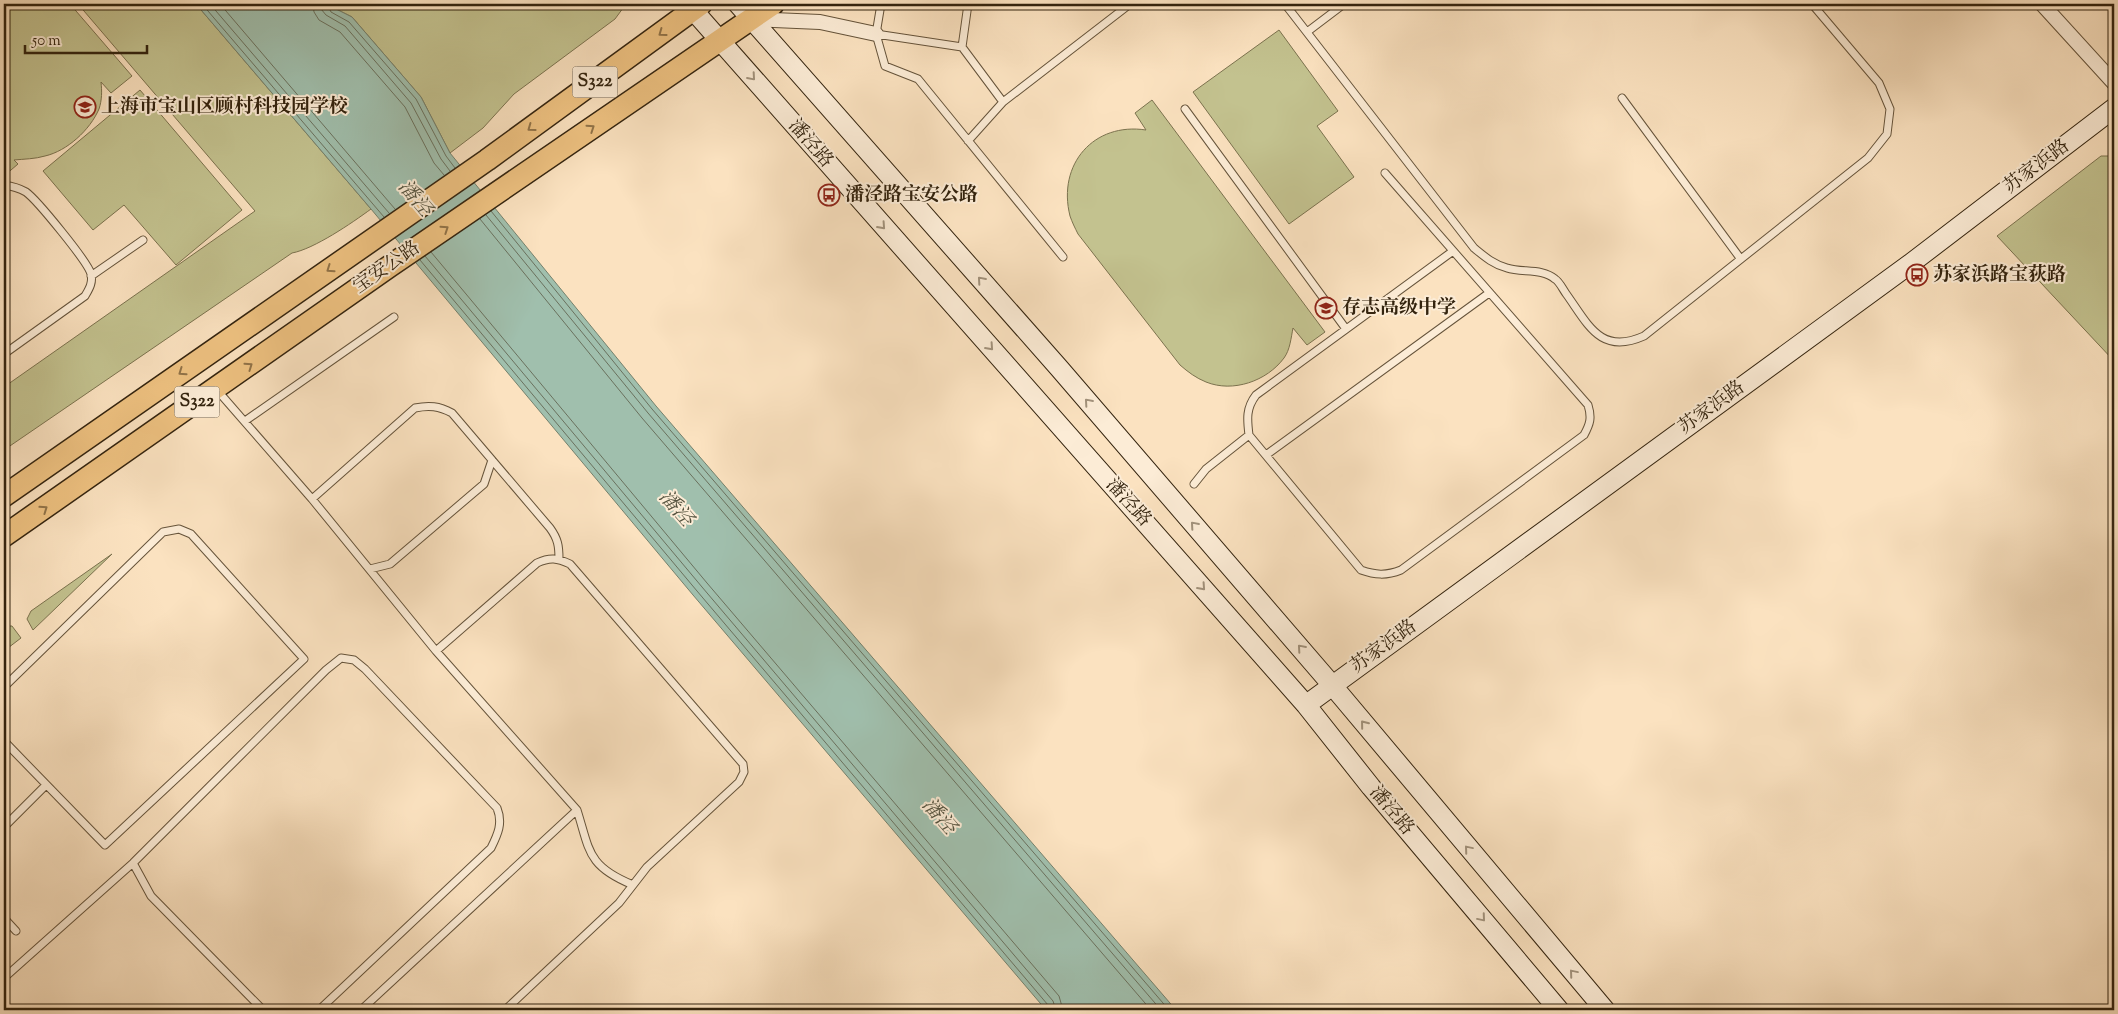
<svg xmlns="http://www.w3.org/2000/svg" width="2118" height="1014" viewBox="0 0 2118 1014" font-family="'Sorts Mill Goudy','Noto Serif SC',serif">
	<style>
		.green { fill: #c3c28f; stroke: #7b724e }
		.water { fill: #a0bfad; stroke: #74816d }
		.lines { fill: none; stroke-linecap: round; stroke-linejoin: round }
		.shore { stroke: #6a715e; stroke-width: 1 }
		.lane-casing { stroke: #65533a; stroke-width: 9 }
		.street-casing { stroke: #65533a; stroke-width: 16 }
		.secondary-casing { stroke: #33230e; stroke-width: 21 }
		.primary-casing { stroke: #33230e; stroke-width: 24 }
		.lane { stroke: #fcecd6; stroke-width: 7 }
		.street { stroke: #fcecd6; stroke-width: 14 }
		.secondary { stroke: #fcecd6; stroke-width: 19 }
		.primary { stroke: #eec180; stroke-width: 21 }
		.oneway { stroke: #907247 }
		.oneway2 { stroke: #a2927c }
		.labels { text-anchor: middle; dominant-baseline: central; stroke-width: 4; stroke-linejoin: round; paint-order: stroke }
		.shield { fill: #fcecd6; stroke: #6f5f4a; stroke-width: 1 }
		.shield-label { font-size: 18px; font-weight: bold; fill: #33230e }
		.poi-label { font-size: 19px; font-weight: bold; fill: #33230e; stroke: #fcecd6; text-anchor: start }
		.street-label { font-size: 19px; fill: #33230e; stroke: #fcecd6 }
		.water-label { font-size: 20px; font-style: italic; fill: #54523e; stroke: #fcecd6 }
	</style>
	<rect width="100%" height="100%" fill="#fbe2c0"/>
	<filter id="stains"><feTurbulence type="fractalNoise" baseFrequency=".004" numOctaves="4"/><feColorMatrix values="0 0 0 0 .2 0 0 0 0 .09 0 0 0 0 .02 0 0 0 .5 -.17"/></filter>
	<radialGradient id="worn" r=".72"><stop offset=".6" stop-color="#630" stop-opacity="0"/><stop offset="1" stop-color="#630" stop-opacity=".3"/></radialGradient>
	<path class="green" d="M 4,4 L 70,4 L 132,76 L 111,93 L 101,82 C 102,91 102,100 99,109 C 90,130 67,151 45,156 C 35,159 24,159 14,160 L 18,164 L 4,176 Z
		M 78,4 L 196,4 L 371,209 C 352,223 314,249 292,253 L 4,450 L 4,387 L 255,211 Z
		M 330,4 L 626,4 L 615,19 L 514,94 L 483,128 L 450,153 L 421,97 L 352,17 L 334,8 Z
		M 1279,30 L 1338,111 L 1317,126 L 1354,177 L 1289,224 L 1193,92 Z
		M 140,90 L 242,210 L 176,265 L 124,205 L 93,230 L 43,171 Z
		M 1152,100 L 1325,332 L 1307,345 L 1293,328 C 1291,338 1290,350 1284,358 C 1267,381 1233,393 1206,382 C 1196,378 1188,372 1180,365 L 1078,234 C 1075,228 1072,222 1070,216 C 1057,164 1094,122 1146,130 L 1135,113 Z
		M 2101,156 L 2114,156 L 2114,361 L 1997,236 Z
		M 112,554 L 33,630 L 27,619 L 31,611 Z
		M 6,626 L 12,626 L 21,638 L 4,651 L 4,628 Z"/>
	<path class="water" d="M 196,4 L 330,4 L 334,8 L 352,17 L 421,97 L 450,153 L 656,406 L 1176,1010 L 1046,1010 L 693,595 L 371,209 Z"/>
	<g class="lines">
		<path class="shore" d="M 202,4 L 384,217
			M 210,4 L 389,213
			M 220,4 L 395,209
			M 313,4 L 314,12 L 319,20 L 340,32 L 405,107 L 434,163 L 444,175
			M 321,4 L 321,9 L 326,15 L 345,26 L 411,103 L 441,159 L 450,171
			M 327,4 L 331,12 L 349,22 L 416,99 L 446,156 L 455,168
			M 491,211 L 652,409 L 1169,1010
			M 486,215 L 648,413 L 1161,1010
			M 480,219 L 642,418 L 1151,1010
			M 431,252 L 707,583 L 1059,996 L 1063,1010
			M 425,256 L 702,587 L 1053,1001 L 1056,1010
			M 420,260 L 697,591 L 1048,1005 L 1050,1010"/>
		<g class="lane-casing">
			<path id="lane" d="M 881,4 L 876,34 L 962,47 L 1003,102
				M 1285,4 L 1474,248 C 1485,257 1493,264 1507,268 C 1522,273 1542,268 1555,279 C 1560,282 1563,290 1567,295 C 1589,326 1601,355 1644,336 L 1868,158 L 1887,134 L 1890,109 L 1879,83 L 1812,4
				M 1307,32 L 1344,4
				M 876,34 L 885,66 L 918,79 L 1063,257
				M 962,47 L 968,4
				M 1622,98 L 1740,258
				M 1185,109 L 1346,329
				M 968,141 L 1003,102 L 1130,4
				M 1385,173 L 1588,405 C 1592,418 1590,424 1584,435 L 1401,570 C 1386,576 1375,575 1361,570 L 1249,435 C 1247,419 1246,408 1256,395 L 1453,251
				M 4,185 C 11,186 19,188 26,192 C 37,200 88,262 91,274 C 93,283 89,289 85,296 L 4,354
				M 91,276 L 143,240
				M 217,390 L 312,499 L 436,651 L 577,810 L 361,1010
				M 245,421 L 394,317
				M 1266,455 L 1489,293
				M 1194,484 L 1206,469 L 1249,435
				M 312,499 L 415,408 C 429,405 439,406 452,413 L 550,528 C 558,539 559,546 559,559
				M 370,569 L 390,564 L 484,484 L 492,460
				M 436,651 L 537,563 C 550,557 557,558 570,564 L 743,764 L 744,772 L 739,782 L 647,867 L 619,903 L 505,1010
				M 4,687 L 163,532 L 179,529 L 191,534 L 304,659 L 105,845 L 4,741
				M 577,810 C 590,851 587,866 633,885
				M 4,827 L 46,785
				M 133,863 L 151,896 L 263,1010
				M 4,918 L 16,931
				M 4,978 L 133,863 L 326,670 L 341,658 L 354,660 L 365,669 L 497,808 C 503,823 498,834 491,848 L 319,1010"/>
		</g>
		<g class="street-casing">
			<path id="street" d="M 2042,4 L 2114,83
				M 751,19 L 820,22 L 876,34"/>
		</g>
		<g class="secondary-casing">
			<path id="secondary" d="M 738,4 L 1059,368 L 1332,685 L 1605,1010
				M 693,10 L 1306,705 L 1371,787 L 1559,1010
				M 1306,705 L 1910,264 L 2114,108"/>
		</g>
		<g class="primary-casing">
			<path id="primary" d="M 4,496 L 487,160 L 701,4
				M 4,536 L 390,266 L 773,4"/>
		</g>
		<use href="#lane" class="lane"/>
		<use href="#street" class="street"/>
		<use href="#secondary" class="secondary"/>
		<use href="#primary" class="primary"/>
	</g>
	<defs><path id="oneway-chevron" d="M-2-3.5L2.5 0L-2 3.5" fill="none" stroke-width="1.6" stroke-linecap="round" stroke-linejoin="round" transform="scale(1.25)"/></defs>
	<g class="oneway">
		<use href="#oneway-chevron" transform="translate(662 33) rotate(144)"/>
		<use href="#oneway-chevron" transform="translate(531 128) rotate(144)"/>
		<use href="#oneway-chevron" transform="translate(591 128) rotate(-34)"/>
		<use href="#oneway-chevron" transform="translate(445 229) rotate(-34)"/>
		<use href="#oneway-chevron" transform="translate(330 269) rotate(145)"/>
		<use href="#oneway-chevron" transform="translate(249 366) rotate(-35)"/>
		<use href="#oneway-chevron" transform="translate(182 372) rotate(145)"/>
		<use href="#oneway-chevron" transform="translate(44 509) rotate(-35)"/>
	</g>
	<g class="oneway2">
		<use href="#oneway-chevron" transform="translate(752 77) rotate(49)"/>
		<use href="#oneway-chevron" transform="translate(882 226) rotate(48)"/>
		<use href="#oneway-chevron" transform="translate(981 280) rotate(-131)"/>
		<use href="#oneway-chevron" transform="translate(990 347) rotate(48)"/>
		<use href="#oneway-chevron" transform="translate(1088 402) rotate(-131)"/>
		<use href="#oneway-chevron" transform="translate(1194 525) rotate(-131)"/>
		<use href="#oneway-chevron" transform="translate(1202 587) rotate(48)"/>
		<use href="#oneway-chevron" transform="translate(1301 648) rotate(-131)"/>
		<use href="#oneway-chevron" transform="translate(1364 724) rotate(-129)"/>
		<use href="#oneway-chevron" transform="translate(1468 849) rotate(-130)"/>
		<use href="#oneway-chevron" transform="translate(1482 918) rotate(50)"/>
		<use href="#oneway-chevron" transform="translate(1573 973) rotate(-130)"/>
	</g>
	<defs>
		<g id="school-ring" transform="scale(1.125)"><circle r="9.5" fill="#fcecd6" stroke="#8f2418" stroke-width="1.5"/><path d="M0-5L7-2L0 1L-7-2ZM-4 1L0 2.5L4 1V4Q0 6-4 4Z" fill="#8f2418"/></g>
		<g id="bus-ring" transform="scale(1.125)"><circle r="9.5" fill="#fcecd6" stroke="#8f2418" stroke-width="1.5"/><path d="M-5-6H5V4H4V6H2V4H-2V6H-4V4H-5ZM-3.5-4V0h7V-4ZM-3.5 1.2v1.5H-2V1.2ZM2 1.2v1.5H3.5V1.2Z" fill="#8f2418"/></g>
	</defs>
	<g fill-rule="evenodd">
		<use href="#school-ring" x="85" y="107"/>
		<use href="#bus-ring" x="829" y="195"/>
		<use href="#bus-ring" x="1917" y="275"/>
		<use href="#school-ring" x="1326" y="308"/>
	</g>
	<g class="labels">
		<g class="shield">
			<rect x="572.5" y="66.5" width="45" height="31" rx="4"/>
			<rect x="174.5" y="386.5" width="45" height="31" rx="4"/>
		</g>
		<g class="shield-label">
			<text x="595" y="82">S322</text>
			<text x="197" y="402">S322</text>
		</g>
		<g class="poi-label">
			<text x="101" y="107">上海市宝山区顾村科技园学校</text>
			<text x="845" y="195">潘泾路宝安公路</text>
			<text x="1933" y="275">苏家浜路宝荻路</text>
			<text x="1342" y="308">存志高级中学</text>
		</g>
		<g class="street-label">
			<text transform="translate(810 144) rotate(49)">潘泾路</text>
			<text transform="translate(2037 167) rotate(-37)">苏家浜路</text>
			<text transform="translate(387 268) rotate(-35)">宝安公路</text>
			<text transform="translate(1712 408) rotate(-36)">苏家浜路</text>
			<text transform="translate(1128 503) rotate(48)">潘泾路</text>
			<text transform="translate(1384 647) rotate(-36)">苏家浜路</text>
			<text transform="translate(1391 811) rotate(50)">潘泾路</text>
		</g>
		<g class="water-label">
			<text transform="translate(414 199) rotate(50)">潘泾</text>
			<text transform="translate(675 509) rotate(49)">潘泾</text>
			<text transform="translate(938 817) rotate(49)">潘泾</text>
		</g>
	</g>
	<rect width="2118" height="1014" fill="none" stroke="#fbe2c0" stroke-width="20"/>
	<rect x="5" y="5" width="2108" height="1004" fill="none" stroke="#33230e" stroke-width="2.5"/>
	<rect x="10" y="10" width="2098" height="994" fill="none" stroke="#33230e"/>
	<path d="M25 45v8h122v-8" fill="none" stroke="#33230e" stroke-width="2.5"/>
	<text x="32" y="45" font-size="15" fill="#33230e" stroke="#fcecd6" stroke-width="4" paint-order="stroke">50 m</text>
	<rect width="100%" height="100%" filter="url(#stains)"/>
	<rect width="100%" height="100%" fill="url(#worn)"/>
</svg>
